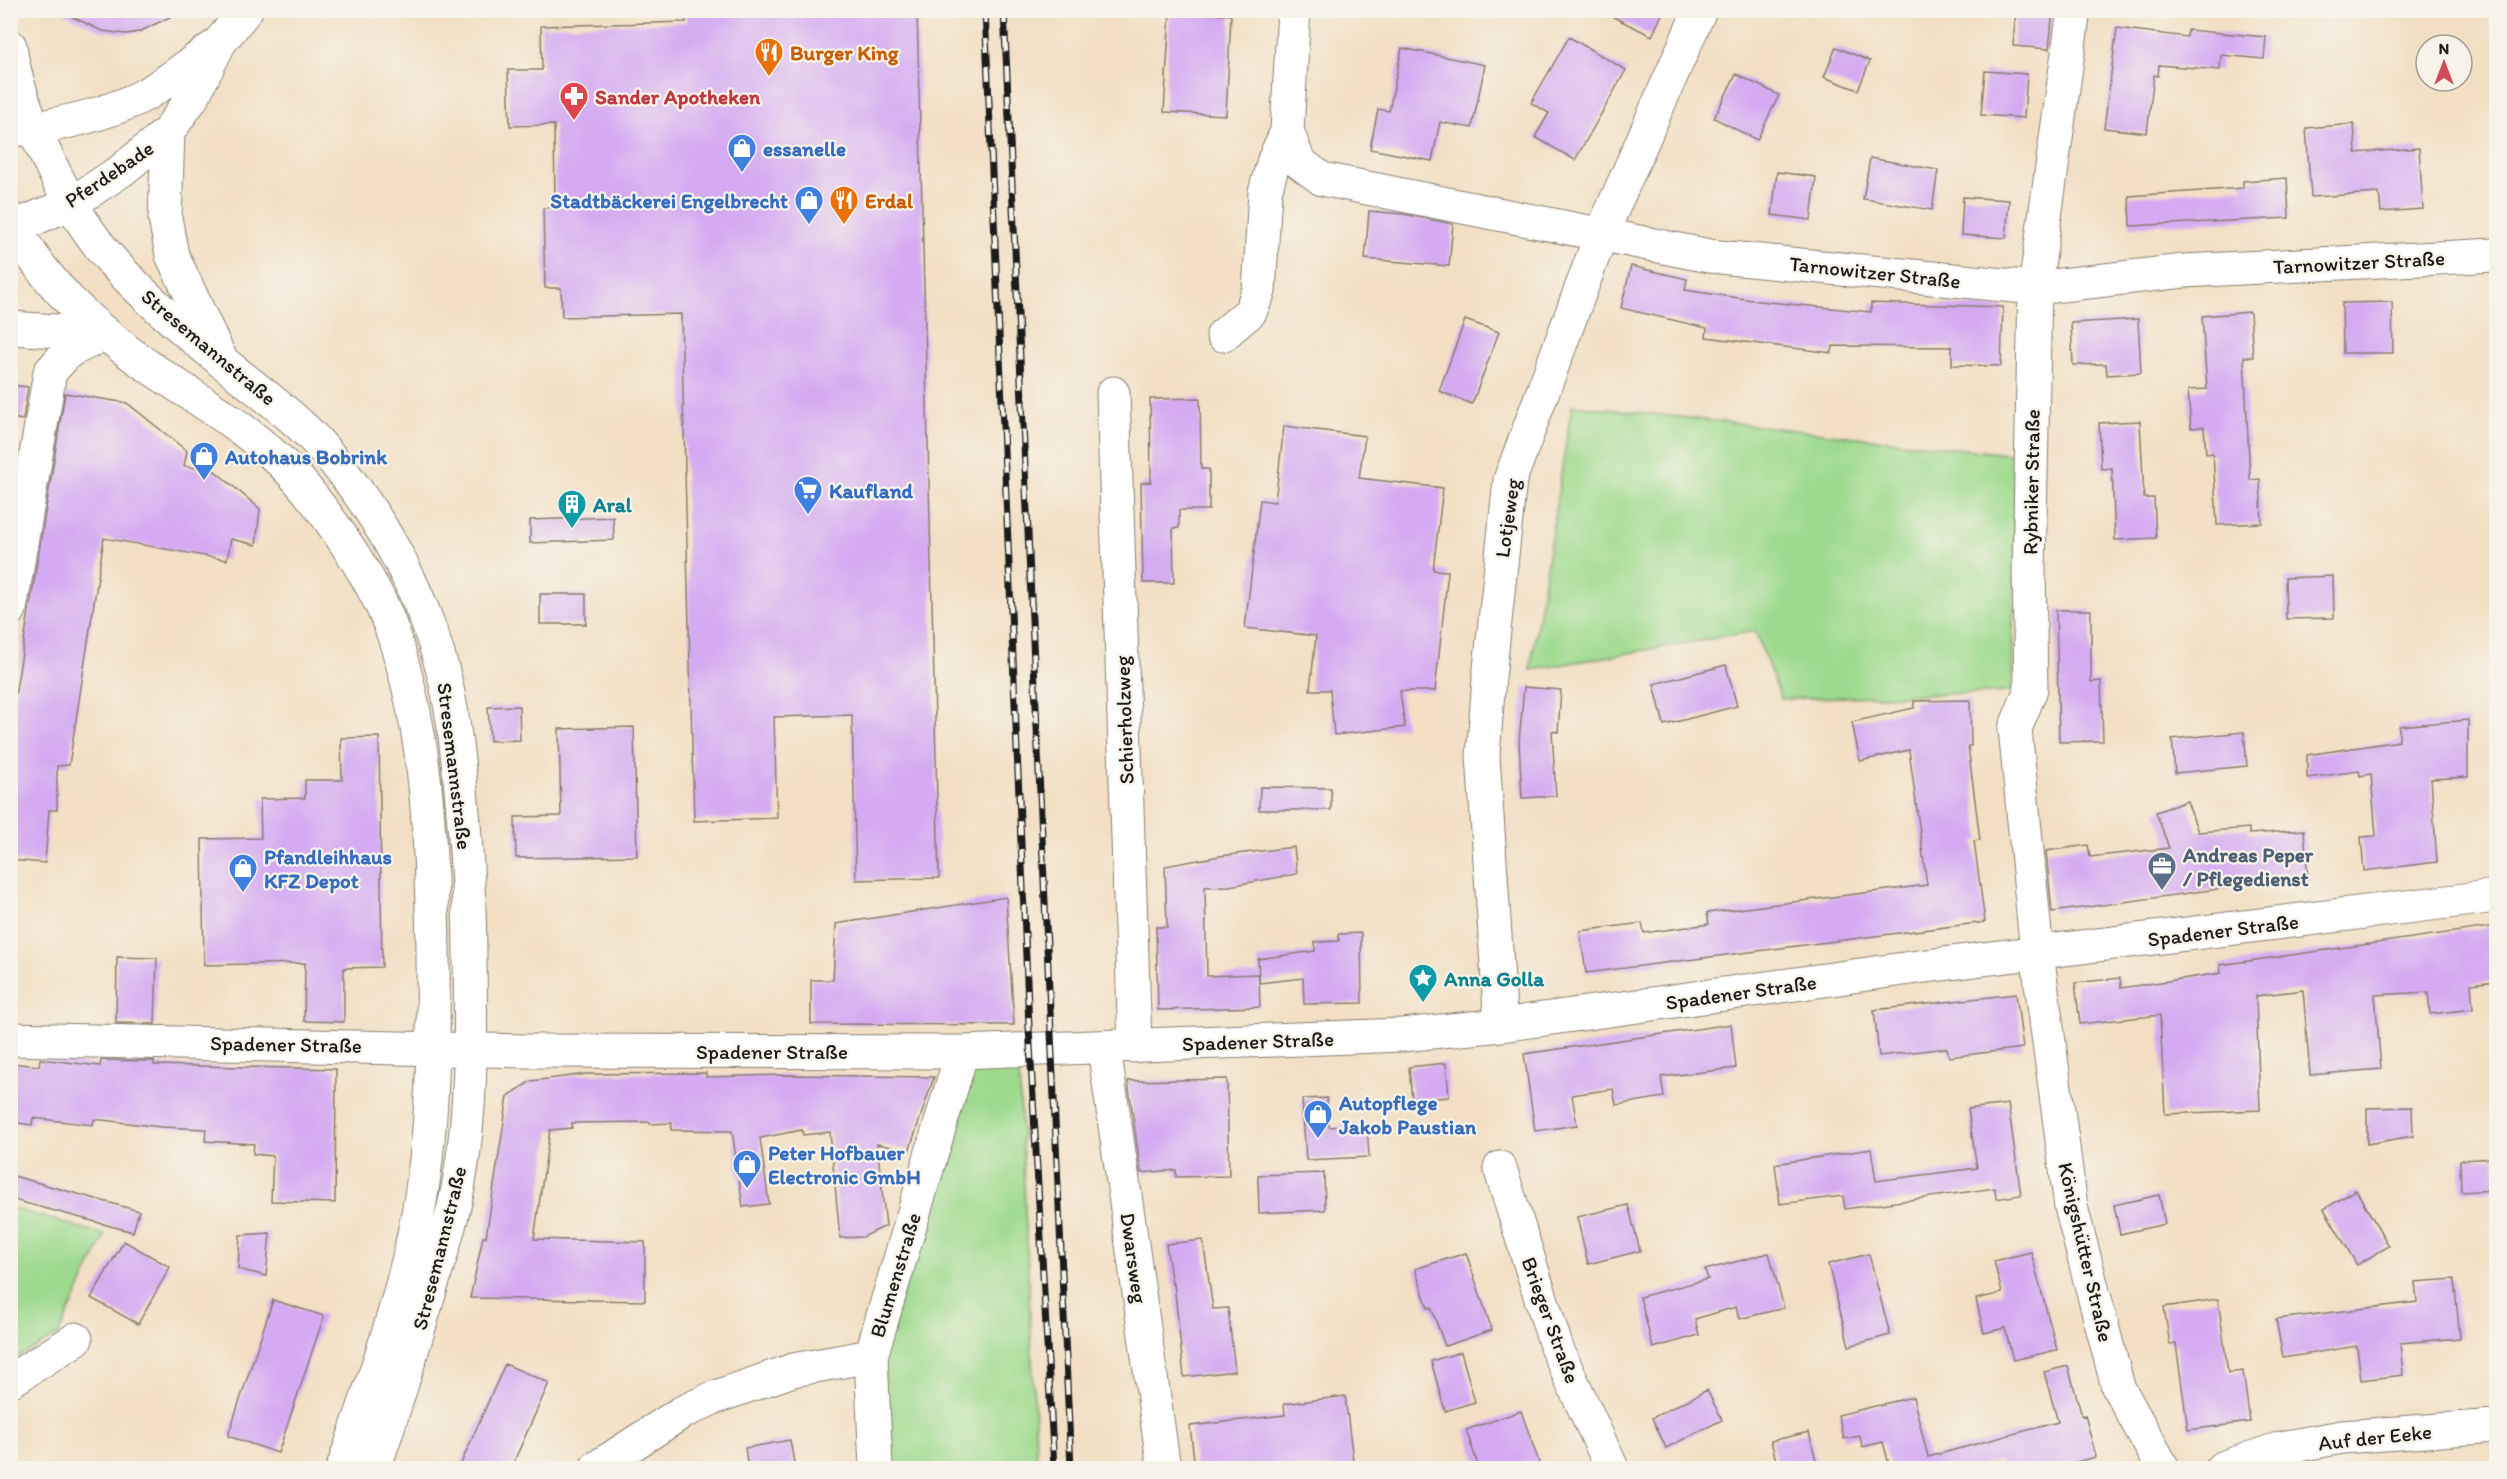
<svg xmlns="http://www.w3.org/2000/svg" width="2507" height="1479" viewBox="0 0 2507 1479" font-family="Itim,sans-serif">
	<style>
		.green { fill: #9eda8e; stroke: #5d7b55; stroke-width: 1.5 }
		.building { fill: #d4abf2 }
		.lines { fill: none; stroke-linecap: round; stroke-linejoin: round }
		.minor-casing { stroke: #877e70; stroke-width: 35 }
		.tertiary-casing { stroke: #877e70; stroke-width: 35 }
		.primary-casing { stroke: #877e70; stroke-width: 35 }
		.minor { stroke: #fff; stroke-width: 33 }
		.tertiary { stroke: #fff; stroke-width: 33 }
		.primary { stroke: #fff; stroke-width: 33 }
		.rail-casing { stroke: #1c1c1c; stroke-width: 7 }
		.rail { stroke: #f7f3e8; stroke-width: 4.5; stroke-dasharray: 14; stroke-linecap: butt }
		.labels { text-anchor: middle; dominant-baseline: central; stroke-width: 4.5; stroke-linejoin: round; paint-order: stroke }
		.food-label { font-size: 21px; font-weight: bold; fill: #c56008; stroke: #f7f3e8; text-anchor: start }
		.health-label { font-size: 21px; font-weight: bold; fill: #be3a42; stroke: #f7f3e8; text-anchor: start }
		.shop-label { font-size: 21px; font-weight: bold; fill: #366cbe; stroke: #f7f3e8; text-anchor: start }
		.street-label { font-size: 21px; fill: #1c1c1c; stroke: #f7f3e8 }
		.culture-label { font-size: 21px; font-weight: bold; fill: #0d838f; stroke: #f7f3e8; text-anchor: start }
		.service-label { font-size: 21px; font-weight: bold; fill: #4e5e75; stroke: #f7f3e8; text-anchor: start }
	</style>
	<rect width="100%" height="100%" fill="#f7f3e8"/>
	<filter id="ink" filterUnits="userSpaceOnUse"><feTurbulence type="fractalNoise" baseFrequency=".0167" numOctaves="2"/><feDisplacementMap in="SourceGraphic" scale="12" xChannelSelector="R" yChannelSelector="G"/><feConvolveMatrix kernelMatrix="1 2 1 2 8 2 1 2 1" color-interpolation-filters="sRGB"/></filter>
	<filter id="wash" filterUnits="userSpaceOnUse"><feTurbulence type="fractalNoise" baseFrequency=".008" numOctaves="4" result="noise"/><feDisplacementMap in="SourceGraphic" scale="24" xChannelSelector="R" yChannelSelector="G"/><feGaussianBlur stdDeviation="1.35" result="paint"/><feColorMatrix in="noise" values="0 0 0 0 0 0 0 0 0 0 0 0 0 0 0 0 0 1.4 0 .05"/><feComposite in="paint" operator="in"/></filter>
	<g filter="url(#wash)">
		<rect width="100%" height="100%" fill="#f2dfc4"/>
		<path class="green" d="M 1572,405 L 2016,455 L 2012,692 L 1781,699 L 1755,631 L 1530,670 Z
			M 1018,1051 L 1037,1468 L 883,1468 L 877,1358 L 968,1052 Z
			M 10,1207 L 105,1235 L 58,1335 L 15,1359 L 10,1358 Z"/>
		<g id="blocks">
			<path class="building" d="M 58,10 L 184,10 L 139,32 L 126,34 L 102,31 Z
				M 685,10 L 740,10 L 740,13 L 917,10 L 939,878 L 856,880 L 852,715 L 774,717 L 777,818 L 694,821 L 681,314 L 562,317 L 561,288 L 545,288 L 543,208 L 555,207 L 554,125 L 510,126 L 508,70 L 542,70 L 541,26 L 686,22 Z
				M 1599,10 L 1664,10 L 1652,36 Z
				M 2016,10 L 2053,10 L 2049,49 L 2013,46 Z
				M 1170,11 L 1231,15 L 1226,115 L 1164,112 Z
				M 2117,28 L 2187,37 L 2188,30 L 2266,37 L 2264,59 L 2221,55 L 2220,70 L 2159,65 L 2158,76 L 2154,75 L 2147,133 L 2104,128 Z
				M 1569,37 L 1626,70 L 1575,160 L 1535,137 L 1549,113 L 1531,103 Z
				M 1836,47 L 1870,61 L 1858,90 L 1824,77 Z
				M 1402,48 L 1485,65 L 1472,128 L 1440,122 L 1432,161 L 1370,149 L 1378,109 L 1389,111 Z
				M 1985,71 L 2027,74 L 2024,118 L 1981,115 Z
				M 1736,74 L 1779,95 L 1757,140 L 1714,118 Z
				M 2354,124 L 2356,153 L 2419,148 L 2423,209 L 2381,212 L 2379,193 L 2311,197 L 2306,128 Z
				M 1870,158 L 1938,170 L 1932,210 L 1863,199 Z
				M 1777,172 L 1816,177 L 1811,220 L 1772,215 Z
				M 2287,178 L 2289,218 L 2130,226 L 2129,196 L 2243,188 L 2243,181 Z
				M 1963,197 L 2009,200 L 2006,238 L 1961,235 Z
				M 1369,211 L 1403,214 L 1453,224 L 1449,266 L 1365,259 Z
				M 1631,266 L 1687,279 L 1685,290 L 1759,301 L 1871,312 L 1871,303 L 2003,307 L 2001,366 L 1952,365 L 1952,347 L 1833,346 L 1832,353 L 1706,337 L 1707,328 L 1621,308 Z
				M 2392,302 L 2393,353 L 2343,353 L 2342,303 Z
				M 2250,312 L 2253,357 L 2244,357 L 2250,480 L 2260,479 L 2262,523 L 2217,525 L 2213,453 L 2206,454 L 2204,427 L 2191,428 L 2188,390 L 2207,389 L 2202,316 Z
				M 2138,319 L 2141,373 L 2107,375 L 2106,364 L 2073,365 L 2071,323 Z
				M 1465,320 L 1499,332 L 1472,404 L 1439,391 Z
				M 10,385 L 28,387 L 23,420 L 10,418 Z
				M 65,393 L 127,403 L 187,451 L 184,466 L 215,471 L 260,509 L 256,545 L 231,539 L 227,560 L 104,538 L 69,765 L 57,766 L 57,810 L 49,810 L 45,863 L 10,860 L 10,726 Z
				M 1200,398 L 1201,469 L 1209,469 L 1209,510 L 1179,510 L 1179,528 L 1173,528 L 1174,583 L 1143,583 L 1141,483 L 1151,482 L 1150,399 Z
				M 2140,421 L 2144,498 L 2154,498 L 2156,538 L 2115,540 L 2112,468 L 2101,469 L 2099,423 Z
				M 1284,426 L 1365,436 L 1359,478 L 1443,488 L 1433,570 L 1448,571 L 1435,691 L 1400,691 L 1405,727 L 1334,735 L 1330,690 L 1310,690 L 1316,636 L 1245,628 L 1260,500 L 1275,502 Z
				M 613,517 L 614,540 L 530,543 L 530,520 Z
				M 2333,576 L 2334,618 L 2286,619 L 2285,578 Z
				M 540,594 L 586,594 L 586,624 L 540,624 Z
				M 2056,610 L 2091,610 L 2091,682 L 2101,681 L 2103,741 L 2059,742 Z
				M 1726,665 L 1737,706 L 1664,725 L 1654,684 Z
				M 1524,687 L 1561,690 L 1558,732 L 1552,731 L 1556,796 L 1522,798 L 1519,742 Z
				M 1970,700 L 1971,746 L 1968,746 L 1980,840 L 1974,841 L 1985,922 L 1586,973 L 1580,931 L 1642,923 L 1644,933 L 1709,924 L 1707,913 L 1927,885 L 1909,750 L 1860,761 L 1852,722 L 1914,708 L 1914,701 Z
				M 519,706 L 520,740 L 490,741 L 488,707 Z
				M 2468,720 L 2468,777 L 2431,779 L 2437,862 L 2364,871 L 2361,837 L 2376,836 L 2371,774 L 2360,776 L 2359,771 L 2307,778 L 2307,755 L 2399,741 L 2399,726 Z
				M 634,727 L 637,856 L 516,858 L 515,817 L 561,816 L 559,729 Z
				M 2244,732 L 2247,766 L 2175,773 L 2172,739 Z
				M 379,737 L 382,967 L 344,968 L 344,1022 L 304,1021 L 305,963 L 204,965 L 202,839 L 261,838 L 260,799 L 305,798 L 305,780 L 342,780 L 341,738 Z
				M 1260,787 L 1331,788 L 1331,810 L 1259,810 Z
				M 2187,801 L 2198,832 L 2249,828 L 2249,834 L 2304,830 L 2308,879 L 2262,885 L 2261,883 L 2052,912 L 2046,851 L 2088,845 L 2090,857 L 2169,848 L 2156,812 Z
				M 1294,847 L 1297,874 L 1229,886 L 1205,887 L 1207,976 L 1259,974 L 1260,1007 L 1158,1010 L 1156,927 L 1167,927 L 1165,866 L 1220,856 Z
				M 1006,897 L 1014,1025 L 811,1024 L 811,980 L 833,980 L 836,924 Z
				M 2496,926 L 2496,981 L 2471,984 L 2473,1009 L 2430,1014 L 2428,992 L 2375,995 L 2381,1069 L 2310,1075 L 2303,990 L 2256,996 L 2260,1110 L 2165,1114 L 2160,1015 L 2080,1024 L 2075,983 L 2120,978 L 2121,988 L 2221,973 L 2220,965 Z
				M 1361,933 L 1362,1003 L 1304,1004 L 1303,978 L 1259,983 L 1258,959 L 1315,951 L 1315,942 L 1339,941 L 1338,934 Z
				M 117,957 L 157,958 L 155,1024 L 116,1023 Z
				M 2016,994 L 2023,1048 L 1949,1057 L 1947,1048 L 1879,1056 L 1874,1010 Z
				M 1731,1024 L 1736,1068 L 1661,1077 L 1664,1097 L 1616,1105 L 1613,1089 L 1572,1095 L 1577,1125 L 1535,1131 L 1524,1054 Z
				M 40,1059 L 100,1066 L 101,1060 L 154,1061 L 154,1065 L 336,1069 L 335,1203 L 271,1201 L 273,1156 L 253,1154 L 254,1144 L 205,1141 L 206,1129 L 161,1127 L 94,1119 L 93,1125 L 33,1118 L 32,1125 L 10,1122 L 10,1063 L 39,1066 Z
				M 1446,1063 L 1449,1097 L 1412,1100 L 1409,1067 Z
				M 706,1073 L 706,1077 L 785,1075 L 934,1077 L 909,1151 L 877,1144 L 886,1226 L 863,1237 L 840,1238 L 830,1132 L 803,1135 L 802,1130 L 760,1138 L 769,1204 L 743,1207 L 732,1131 L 671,1130 L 672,1123 L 650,1124 L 650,1122 L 572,1123 L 572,1128 L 550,1130 L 534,1239 L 645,1242 L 645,1301 L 470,1298 L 483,1237 L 486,1237 L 508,1096 L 531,1081 L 587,1074 Z
				M 1227,1079 L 1229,1176 L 1176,1177 L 1176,1170 L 1141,1173 L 1128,1081 Z
				M 1327,1098 L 1329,1127 L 1367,1124 L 1369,1157 L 1306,1160 L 1302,1099 Z
				M 2008,1104 L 2021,1195 L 1996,1199 L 1995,1188 L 1845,1209 L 1843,1196 L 1780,1204 L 1775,1164 L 1871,1149 L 1876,1181 L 1977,1168 L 1968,1109 Z
				M 2412,1107 L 2413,1136 L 2367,1144 L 2367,1108 Z
				M 2496,1158 L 2496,1190 L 2461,1192 L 2460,1160 Z
				M 1324,1173 L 1325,1210 L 1259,1213 L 1258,1175 Z
				M 10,1175 L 139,1211 L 133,1232 L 10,1199 Z
				M 2356,1190 L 2389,1246 L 2357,1265 L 2324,1209 Z
				M 2159,1195 L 2165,1224 L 2120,1234 L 2114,1205 Z
				M 1628,1205 L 1640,1251 L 1588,1264 L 1577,1217 Z
				M 270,1233 L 266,1276 L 238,1269 L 240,1235 Z
				M 1203,1240 L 1213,1309 L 1228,1308 L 1235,1371 L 1184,1377 L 1174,1283 L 1172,1284 L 1166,1244 Z
				M 124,1241 L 170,1267 L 138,1324 L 91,1298 Z
				M 2031,1252 L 2057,1350 L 2013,1360 L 2005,1328 L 1984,1333 L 1976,1299 L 2002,1293 L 1994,1261 Z
				M 1466,1253 L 1492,1330 L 1445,1346 L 1431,1307 L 1428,1308 L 1415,1269 Z
				M 1769,1253 L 1784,1308 L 1739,1319 L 1736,1307 L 1695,1319 L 1699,1335 L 1653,1348 L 1640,1297 L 1708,1279 L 1705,1270 Z
				M 1869,1254 L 1890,1335 L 1849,1346 L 1828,1264 Z
				M 2454,1279 L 2460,1338 L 2400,1343 L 2403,1375 L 2361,1380 L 2357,1346 L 2283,1358 L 2276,1319 L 2417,1302 L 2415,1282 Z
				M 2218,1299 L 2228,1373 L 2243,1371 L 2250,1422 L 2188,1430 L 2176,1344 L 2170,1345 L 2164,1307 Z
				M 273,1300 L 324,1316 L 278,1453 L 228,1436 Z
				M 1461,1352 L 1475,1402 L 1445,1411 L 1431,1361 Z
				M 505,1364 L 549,1383 L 511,1468 L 459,1468 Z
				M 2068,1366 L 2082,1416 L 2085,1415 L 2096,1457 L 2052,1468 L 2002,1468 L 2000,1461 L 1970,1468 L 1890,1468 L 1883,1442 L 1862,1447 L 1860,1436 L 1844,1439 L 1838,1415 L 1913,1397 L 1928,1457 L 2058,1422 L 2044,1372 Z
				M 1707,1390 L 1722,1420 L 1666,1448 L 1652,1418 Z
				M 1345,1396 L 1354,1468 L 1195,1468 L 1190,1426 L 1285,1415 L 1284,1404 Z
				M 1521,1411 L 1541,1468 L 1479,1468 L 1466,1430 Z
				M 1809,1432 L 1818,1468 L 1778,1468 L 1771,1441 Z
				M 790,1440 L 795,1468 L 748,1468 L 745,1448 Z"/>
		</g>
	</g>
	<g filter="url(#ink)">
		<use href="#blocks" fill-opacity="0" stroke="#877e70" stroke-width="1.5"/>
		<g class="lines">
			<g class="minor-casing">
				<path id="minor" d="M 2074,10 L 2035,288 L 2029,570 L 2031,689 L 2015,729 L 2037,953 L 2071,1207 L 2118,1387 L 2163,1468
					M 34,128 C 72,122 114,112 148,93 C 172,79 194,60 217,45
					M 1287,131 L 1299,162 L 1322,179 L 1709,256 L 2035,288 L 2184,271 L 2496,255
					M 168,132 L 165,218 L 172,255 L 222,362
					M 14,227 L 72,203 L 122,170 L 168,132 L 192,98 L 220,42 L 246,10
					M 1223,335 L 1250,312 L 1259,291 L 1265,192 L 1274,160 L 1287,131 L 1294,10
					M 1113,393 L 1135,1046
					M 10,609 L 50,372 L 69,351 L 105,334
					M 1104,1048 L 1164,1468
					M 1500,1168 L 1557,1349 L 1612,1468
					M 10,1381 L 76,1339
					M 596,1468 L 681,1413 L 713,1398 L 793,1370 L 871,1356
					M 2222,1468 L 2281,1448 L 2342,1437 L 2496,1426"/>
			</g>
			<g class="tertiary-casing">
				<path id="tertiary" d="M 10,130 L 34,128
					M 10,328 L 105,334
					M 1501,1025 L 1483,756 L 1489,678 L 1510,480 L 1601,235 L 1700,10
					M 10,1039 L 526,1051 L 962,1052 L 1402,1035 L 1501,1025 L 1918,967 L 2496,896
					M 876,1468 L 871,1356 L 962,1052"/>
			</g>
			<g class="primary-casing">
				<path id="primary" d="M 10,46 C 18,109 69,213 112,261 C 145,298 185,332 224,363 C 257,390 292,414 321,446 C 377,509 420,587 442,668 C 452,704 456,742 460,779 C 466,840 470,901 470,962 C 471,1034 472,1106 460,1177 C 453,1219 439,1260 427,1301 C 410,1357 394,1413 374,1468
					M 10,218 C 39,278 91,326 145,364 C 196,399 251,429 294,475 C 327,512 373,579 390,625 C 428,729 431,841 433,950 C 434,1044 434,1137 415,1229 C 399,1310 370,1390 343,1468"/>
			</g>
			<use href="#minor" class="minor"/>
			<use href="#tertiary" class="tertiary"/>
			<use href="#primary" class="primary"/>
			<g class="rail-casing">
				<path id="rail" d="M 985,10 L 1029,1027 L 1054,1468
					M 1004,10 L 1071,1468"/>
			</g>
			<use href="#rail" class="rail"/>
		</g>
	</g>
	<defs>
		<g id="restaurant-pin" transform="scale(1.5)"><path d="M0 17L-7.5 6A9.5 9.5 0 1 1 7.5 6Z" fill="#e8710a" stroke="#f7f3e8"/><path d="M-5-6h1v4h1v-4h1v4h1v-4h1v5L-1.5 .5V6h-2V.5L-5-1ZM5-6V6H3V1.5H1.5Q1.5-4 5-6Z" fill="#fff"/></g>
		<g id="pharmacy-pin" transform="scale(1.5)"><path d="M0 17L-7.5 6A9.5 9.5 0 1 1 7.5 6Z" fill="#e0444e" stroke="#f7f3e8"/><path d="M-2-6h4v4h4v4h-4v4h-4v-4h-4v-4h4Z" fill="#fff"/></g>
		<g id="shop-pin" transform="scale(1.5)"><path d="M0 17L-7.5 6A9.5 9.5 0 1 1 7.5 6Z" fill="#3f7fe0" stroke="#f7f3e8"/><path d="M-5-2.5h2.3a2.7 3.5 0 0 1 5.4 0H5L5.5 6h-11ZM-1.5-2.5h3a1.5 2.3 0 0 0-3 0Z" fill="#fff"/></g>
		<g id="supermarket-pin" transform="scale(1.5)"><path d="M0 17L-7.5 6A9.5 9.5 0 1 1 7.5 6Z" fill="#3f7fe0" stroke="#f7f3e8"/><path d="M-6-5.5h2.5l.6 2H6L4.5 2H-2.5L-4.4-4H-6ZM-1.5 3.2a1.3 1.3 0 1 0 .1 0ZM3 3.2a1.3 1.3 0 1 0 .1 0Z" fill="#fff"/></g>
		<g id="building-pin" transform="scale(1.5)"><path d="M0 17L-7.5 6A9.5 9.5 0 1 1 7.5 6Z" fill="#0f9aa8" stroke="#f7f3e8"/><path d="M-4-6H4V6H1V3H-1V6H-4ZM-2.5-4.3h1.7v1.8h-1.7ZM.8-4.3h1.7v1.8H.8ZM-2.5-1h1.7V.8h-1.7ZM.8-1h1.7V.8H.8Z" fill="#fff"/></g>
		<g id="office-pin" transform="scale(1.5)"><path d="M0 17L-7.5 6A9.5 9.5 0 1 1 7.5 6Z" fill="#5c6f8a" stroke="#f7f3e8"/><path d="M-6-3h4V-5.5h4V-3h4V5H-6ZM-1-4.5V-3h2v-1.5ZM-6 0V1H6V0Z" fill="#fff"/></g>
		<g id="sight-pin" transform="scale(1.5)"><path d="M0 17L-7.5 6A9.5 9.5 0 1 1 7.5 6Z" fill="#0f9aa8" stroke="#f7f3e8"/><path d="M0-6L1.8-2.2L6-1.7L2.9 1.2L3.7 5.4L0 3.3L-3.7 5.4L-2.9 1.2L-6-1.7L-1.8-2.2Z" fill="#fff"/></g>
	</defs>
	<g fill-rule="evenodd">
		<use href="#restaurant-pin" x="769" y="52"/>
		<use href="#pharmacy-pin" x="574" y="96"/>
		<use href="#shop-pin" x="742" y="148"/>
		<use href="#shop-pin" x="809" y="200"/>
		<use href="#restaurant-pin" x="844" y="200"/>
		<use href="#shop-pin" x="204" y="456"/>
		<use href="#supermarket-pin" x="808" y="490"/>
		<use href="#building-pin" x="572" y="504"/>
		<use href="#office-pin" x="2162" y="866"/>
		<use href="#shop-pin" x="243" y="868"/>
		<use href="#sight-pin" x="1423" y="978"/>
		<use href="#shop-pin" x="1318" y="1114"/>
		<use href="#shop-pin" x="747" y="1164"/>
	</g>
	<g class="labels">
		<g class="food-label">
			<text x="790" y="52">Burger King</text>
			<text x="865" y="200">Erdal</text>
		</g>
		<g class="health-label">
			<text x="595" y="96">Sander Apotheken</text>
		</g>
		<g class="shop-label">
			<text x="763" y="148">essanelle</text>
			<text x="788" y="200" text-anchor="end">Stadtbäckerei Engelbrecht</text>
			<text x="225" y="456">Autohaus Bobrink</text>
			<text x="829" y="490">Kaufland</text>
			<text x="264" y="856">Pfandleihhaus<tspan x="264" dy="24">KFZ Depot</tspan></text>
			<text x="1339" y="1102">Autopflege<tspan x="1339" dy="24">Jakob Paustian</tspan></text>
			<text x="768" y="1152">Peter Hofbauer<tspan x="768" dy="24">Electronic GmbH</tspan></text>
		</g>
		<g class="street-label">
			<text transform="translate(109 174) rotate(-34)">Pferdebade</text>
			<text transform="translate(2359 262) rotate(-3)">Tarnowitzer Straße</text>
			<text transform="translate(1875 272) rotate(6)">Tarnowitzer Straße</text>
			<text transform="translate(209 347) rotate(40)">Stresemannstraße</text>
			<text transform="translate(2031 482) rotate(-89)">Rybniker Straße</text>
			<text transform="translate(1507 518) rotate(-82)">Lotjeweg</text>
			<text transform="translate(1124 720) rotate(-92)">Schierholzweg</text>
			<text transform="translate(455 766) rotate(83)">Stresemannstraße</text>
			<text transform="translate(2223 930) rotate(-7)">Spadener Straße</text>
			<text transform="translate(1741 992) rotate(-8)">Spadener Straße</text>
			<text transform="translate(1258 1041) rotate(-2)">Spadener Straße</text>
			<text transform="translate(286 1044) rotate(1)">Spadener Straße</text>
			<text x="772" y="1051">Spadener Straße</text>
			<text transform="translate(439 1248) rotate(-76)">Stresemannstraße</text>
			<text transform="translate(2086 1252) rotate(77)">Königshütter Straße</text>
			<text transform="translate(1134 1258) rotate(82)">Dwarsweg</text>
			<text transform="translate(895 1275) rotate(-73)">Blumenstraße</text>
			<text transform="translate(1551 1320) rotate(70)">Brieger Straße</text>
			<text transform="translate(2375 1437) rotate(-6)">Auf der Eeke</text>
		</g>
		<g class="culture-label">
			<text x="593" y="504">Aral</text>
			<text x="1444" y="978">Anna Golla</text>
		</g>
		<g class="service-label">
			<text x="2183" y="854">Andreas Peper<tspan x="2183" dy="24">/ Pflegedienst</tspan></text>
		</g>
	</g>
	<rect width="2507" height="1479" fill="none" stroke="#f7f3e8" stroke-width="36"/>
	<g transform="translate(2444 63)"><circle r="28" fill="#f7f3e8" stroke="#9f9d96" stroke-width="1.5"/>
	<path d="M0-4.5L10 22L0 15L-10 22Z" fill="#d1495b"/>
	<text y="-9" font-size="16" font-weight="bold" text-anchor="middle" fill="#1c1c1c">N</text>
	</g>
</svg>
